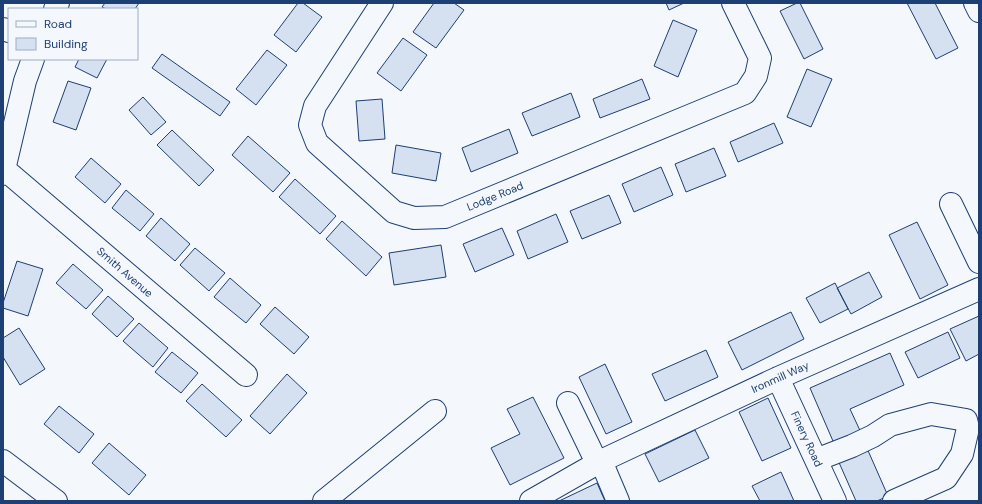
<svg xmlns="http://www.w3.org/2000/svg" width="982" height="504" viewBox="0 0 982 504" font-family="'DM Sans',sans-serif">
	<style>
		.building { fill: #d5e0f0; stroke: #1d3f73 }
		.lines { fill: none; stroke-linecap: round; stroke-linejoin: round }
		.minor-casing { stroke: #1d3f73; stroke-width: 24 }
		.minor { stroke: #f4f7fb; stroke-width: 22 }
		.labels { text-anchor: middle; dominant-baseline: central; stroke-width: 3; stroke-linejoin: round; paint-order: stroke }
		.street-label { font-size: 11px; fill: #1d3f73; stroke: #f4f7fb }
	</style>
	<rect width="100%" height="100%" fill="#f4f7fb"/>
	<path class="building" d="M 105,3 L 139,3 L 135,9 L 106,9 L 102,7 Z
		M 298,3 L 303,3 L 322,17 L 296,52 L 274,35 Z
		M 434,3 L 454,3 L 464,10 L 436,48 L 413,32 Z
		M 666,3 L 684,3 L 669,10 Z
		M 797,3 L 800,3 L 823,49 L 804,59 L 780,11 Z
		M 907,3 L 935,3 L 958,48 L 936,59 Z
		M 673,20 L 697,30 L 678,77 L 654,66 Z
		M 403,38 L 427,55 L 401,91 L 377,73 Z
		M 267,50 L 287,65 L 256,105 L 236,89 Z
		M 162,54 L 230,102 L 220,116 L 152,68 Z
		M 79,59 L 107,59 L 97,78 L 75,67 Z
		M 807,69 L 832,79 L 811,127 L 787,117 Z
		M 642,79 L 650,99 L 600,118 L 593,99 Z
		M 68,81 L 91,88 L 76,130 L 53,122 Z
		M 571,93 L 580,117 L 532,136 L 522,113 Z
		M 143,97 L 166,122 L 151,135 L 129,110 Z
		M 382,99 L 385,139 L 359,141 L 356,101 Z
		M 774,123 L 783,143 L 738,162 L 730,142 Z
		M 509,129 L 518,153 L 471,172 L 462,148 Z
		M 172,130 L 214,170 L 199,186 L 157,145 Z
		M 248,136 L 290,173 L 273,192 L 232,155 Z
		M 396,145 L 441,153 L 436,181 L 392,173 Z
		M 714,148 L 726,176 L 686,192 L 675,164 Z
		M 91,158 L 121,184 L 105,203 L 75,177 Z
		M 661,167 L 673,195 L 634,212 L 622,184 Z
		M 295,179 L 336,216 L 320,234 L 279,197 Z
		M 126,190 L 154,214 L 140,231 L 112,208 Z
		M 609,195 L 621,223 L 582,239 L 570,211 Z
		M 556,214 L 568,242 L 528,259 L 517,231 Z
		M 161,218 L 190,244 L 175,261 L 146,236 Z
		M 342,221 L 382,257 L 366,276 L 326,239 Z
		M 917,222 L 948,285 L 920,299 L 889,235 Z
		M 502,228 L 514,255 L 475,272 L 463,244 Z
		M 441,245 L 446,277 L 394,285 L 389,253 Z
		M 195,248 L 225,273 L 209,291 L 180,265 Z
		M 17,261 L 43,269 L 28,316 L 3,308 L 3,303 Z
		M 73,264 L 103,290 L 86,309 L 56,283 Z
		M 869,272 L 882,297 L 851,314 L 837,288 Z
		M 230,278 L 261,305 L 246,323 L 214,297 Z
		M 835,283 L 848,309 L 820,323 L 806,298 Z
		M 108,296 L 134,319 L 117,337 L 92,314 Z
		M 275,307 L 309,337 L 294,354 L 260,324 Z
		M 791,312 L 804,339 L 742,370 L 728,342 Z
		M 979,316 L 979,354 L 966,361 L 950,329 Z
		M 139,323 L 168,348 L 153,367 L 123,341 Z
		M 19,328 L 45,369 L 20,385 L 3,357 L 3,338 Z
		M 948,332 L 960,358 L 918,378 L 905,352 Z
		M 706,350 L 718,377 L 665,401 L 652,374 Z
		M 172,352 L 198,373 L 181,393 L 155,372 Z
		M 890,353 L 904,385 L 850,409 L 863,437 L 836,448 L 810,388 Z
		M 605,364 L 632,422 L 606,434 L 579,377 Z
		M 287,374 L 307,393 L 270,434 L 250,416 Z
		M 202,384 L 242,420 L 226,437 L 186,401 Z
		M 533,397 L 564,458 L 510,485 L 491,448 L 520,434 L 507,409 Z
		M 768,398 L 791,448 L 762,461 L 739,412 Z
		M 59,406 L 94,434 L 79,453 L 44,424 Z
		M 695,430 L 709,458 L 659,482 L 645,454 Z
		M 109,443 L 146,475 L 129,495 L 92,463 Z
		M 866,446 L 888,496 L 877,501 L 856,501 L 837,458 Z
		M 781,472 L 794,501 L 760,501 L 752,486 Z
		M 597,483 L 605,501 L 559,501 Z"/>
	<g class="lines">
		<g class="minor-casing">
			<path id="minor" d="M 382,3 L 315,106 L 310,125 L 317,143 L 394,212 L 414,218 L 445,217 L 745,93 L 756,76 L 760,58 L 733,3
				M 975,3 L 979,11
				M 55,9 L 58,3
				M 3,29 L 9,31
				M 4,169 L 246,375
				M 3,174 L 25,81 L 33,59
				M 951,204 L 979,262
				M 778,378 L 835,501
				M 568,403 L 597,463
				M 816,460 L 852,446 L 873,436 L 890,425 L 931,414 L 966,420 L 968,428 L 962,454 L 946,478 L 894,501
				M 3,461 L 56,501
				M 601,461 L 618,501
				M 324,501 L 435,411
				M 531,501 L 601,461 L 778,378 L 979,289"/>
		</g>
		<use href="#minor" class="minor"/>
	</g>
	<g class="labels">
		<g class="street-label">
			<text transform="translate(495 196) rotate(-22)">Lodge Road</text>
			<text transform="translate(125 272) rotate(41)">Smith Avenue</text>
			<text transform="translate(780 377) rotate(-24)">Ironmill Way</text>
			<text transform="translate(807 439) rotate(65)">Finery Road</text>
		</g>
	</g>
	<rect width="982" height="504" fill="none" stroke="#1d3f73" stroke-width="8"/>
	<rect x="8" y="8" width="130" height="52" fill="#f4f7fb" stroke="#9eadc5"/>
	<rect x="16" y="21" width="20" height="6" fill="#f4f7fb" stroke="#9eadc5"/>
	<text x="44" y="28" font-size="12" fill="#1d3f73">Road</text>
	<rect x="16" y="38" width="20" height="12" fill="#d5e0f0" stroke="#9eadc5"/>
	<text x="44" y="48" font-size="12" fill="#1d3f73">Building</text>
</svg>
